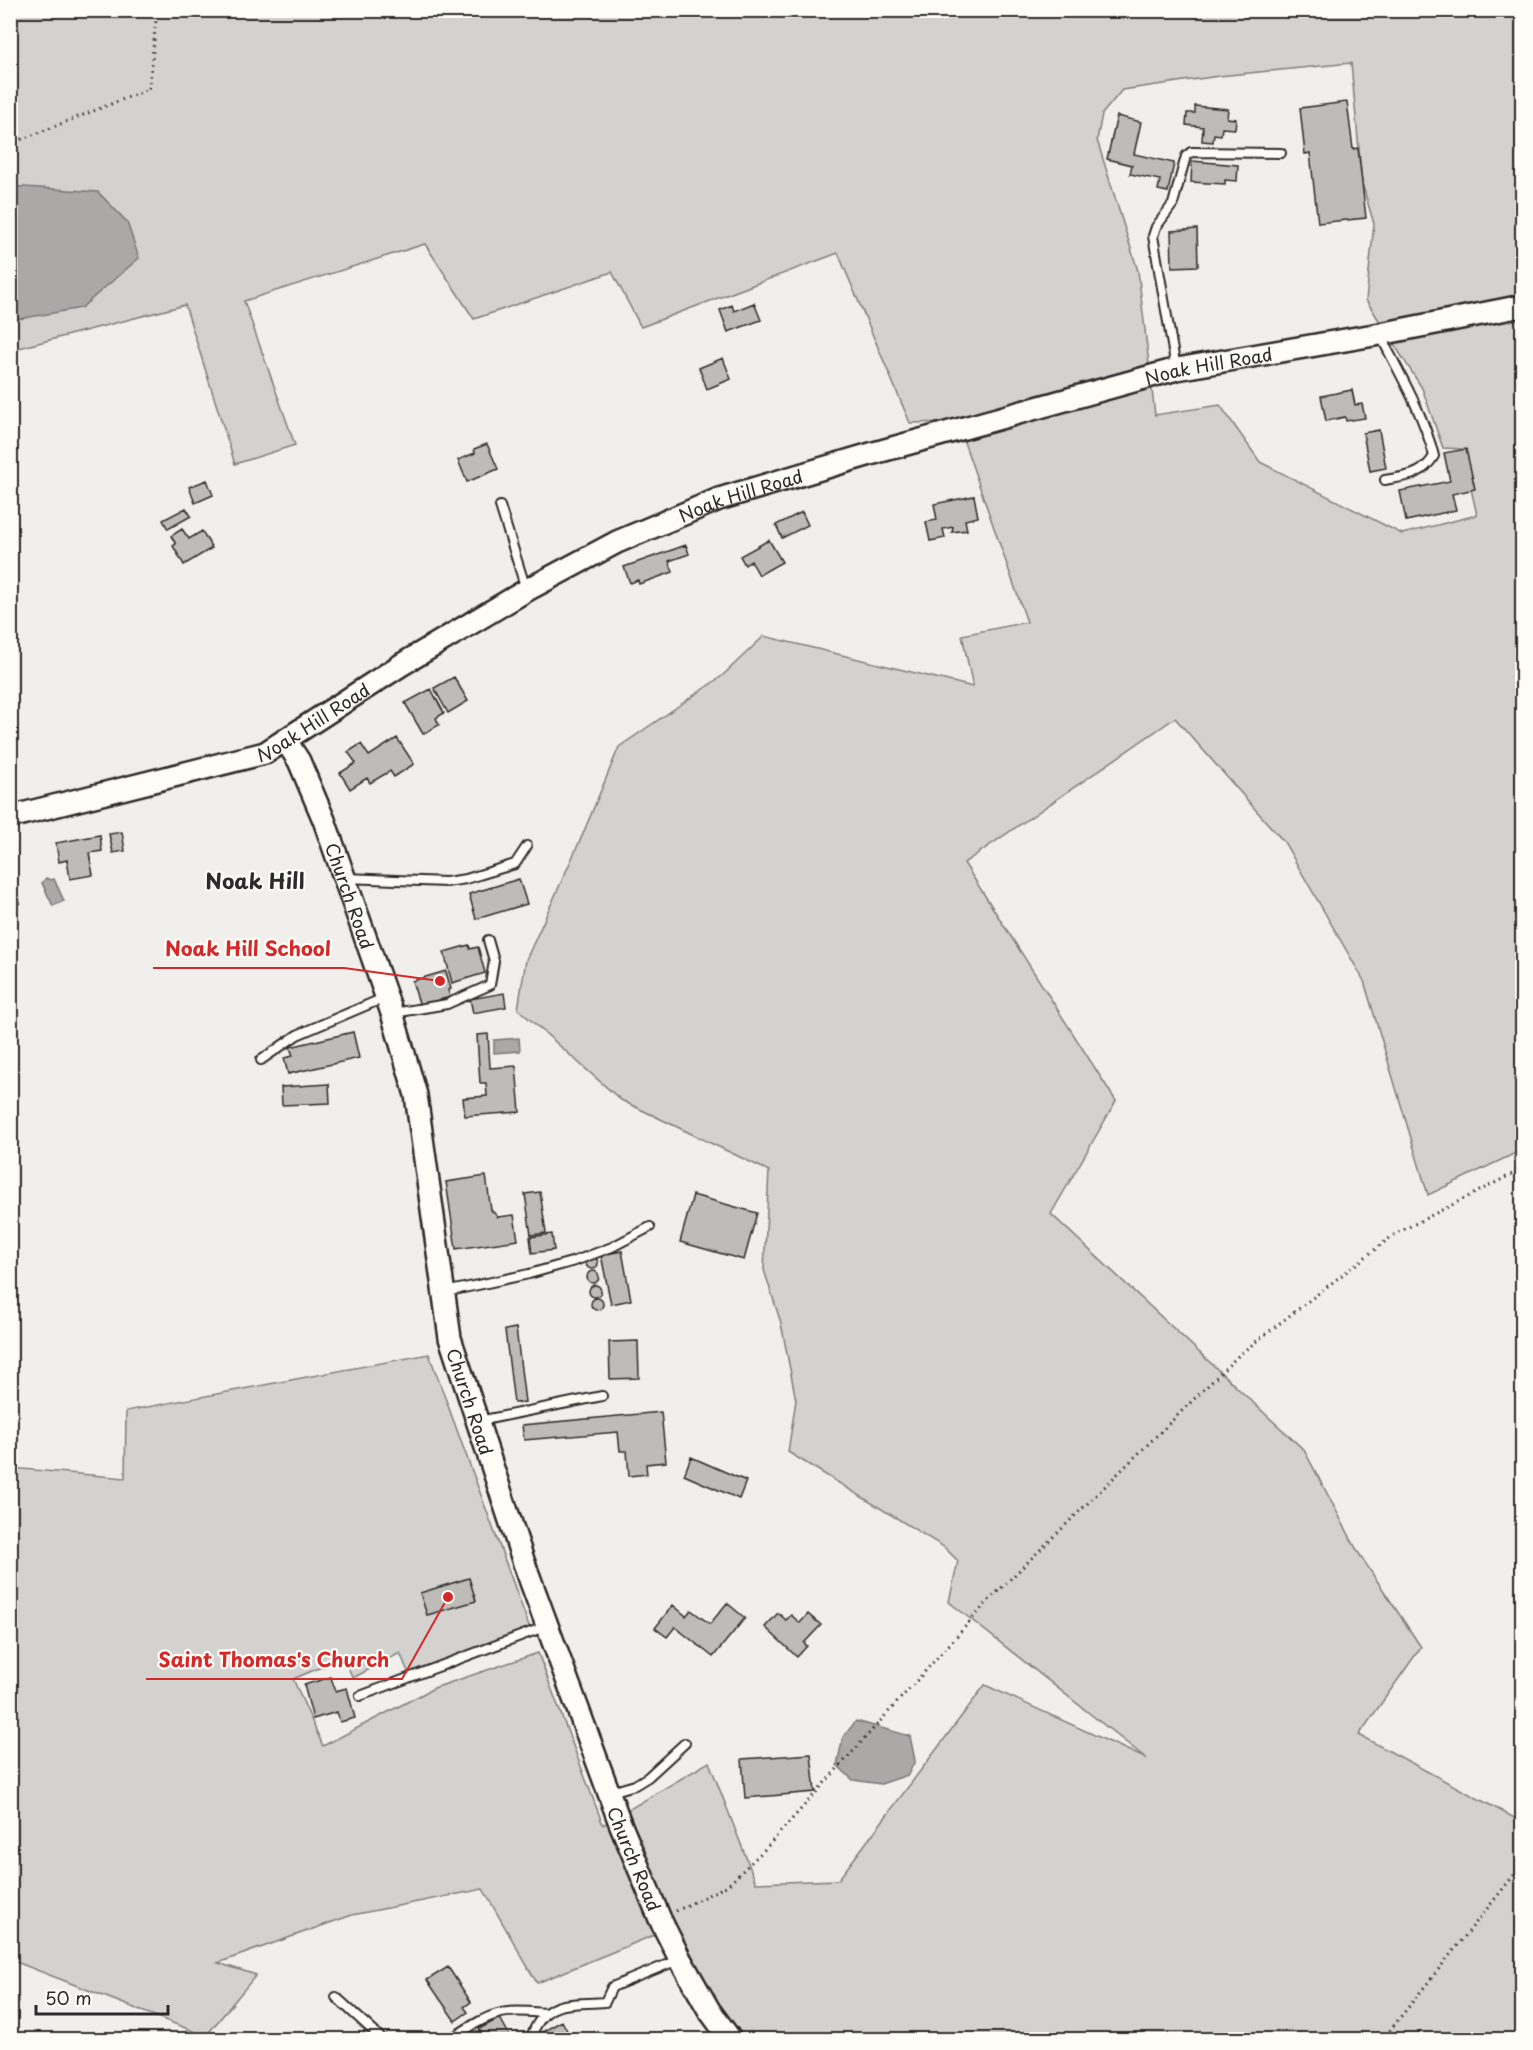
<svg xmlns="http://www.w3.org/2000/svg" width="1533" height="2050" viewBox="0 0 1533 2050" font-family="'Playpen Sans',sans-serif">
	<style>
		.green { fill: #d3d2cf; stroke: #7f7e7d; stroke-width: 1.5; fill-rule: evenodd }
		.water { fill: #aaa9a7; stroke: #777775; stroke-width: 1.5 }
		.building { fill: #bdbcb8; stroke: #2b2b2b; stroke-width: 1.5 }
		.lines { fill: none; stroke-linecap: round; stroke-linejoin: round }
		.lane-casing { stroke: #2b2b2b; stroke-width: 12 }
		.secondary-casing { stroke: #2b2b2b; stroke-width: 26 }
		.path { stroke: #2b2b2b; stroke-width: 3; stroke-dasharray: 1.5 4.5; stroke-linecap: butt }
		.lane { stroke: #fdfcf7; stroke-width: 8 }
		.secondary { stroke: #fdfcf7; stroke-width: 21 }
		.labels { text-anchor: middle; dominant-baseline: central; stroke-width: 4.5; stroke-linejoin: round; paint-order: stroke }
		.street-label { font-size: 18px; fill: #2b2b2b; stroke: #fdfcf7 }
		.quarter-label { font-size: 21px; font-weight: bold; fill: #2b2b2b; stroke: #fdfcf7 }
		.leader { fill: none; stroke: #d62828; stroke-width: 2 }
		.callout-dot { fill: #d62828; stroke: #fdfcf7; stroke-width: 2 }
		.callout-label { font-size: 20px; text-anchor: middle; font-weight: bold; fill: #d62828; stroke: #fdfcf7; stroke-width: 4.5; stroke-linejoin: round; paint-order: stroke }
	</style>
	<rect width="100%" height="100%" fill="#f0efeb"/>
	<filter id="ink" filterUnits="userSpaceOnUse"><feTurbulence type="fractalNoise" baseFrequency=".0167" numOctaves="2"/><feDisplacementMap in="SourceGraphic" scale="12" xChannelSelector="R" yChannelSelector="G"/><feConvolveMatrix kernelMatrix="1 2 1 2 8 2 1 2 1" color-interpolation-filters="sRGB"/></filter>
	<g filter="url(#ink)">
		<path class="green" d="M 11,11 L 1522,11 L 1522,1150 L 1428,1195 L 1364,981 L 1284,842 L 1175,718 L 964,863 L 1116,1101 L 1051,1214 L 1304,1450 L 1358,1552 L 1421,1647 L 1359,1735 L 1522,1822 L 1522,2039 L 744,2039 L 720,2007 L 676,1926 L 537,1983 L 483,1889 L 352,1915 L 218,1963 L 256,1975 L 206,2036 L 11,1960 L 11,1468 L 125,1478 L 126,1411 L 429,1354 L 532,1634 L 410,1676 L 400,1653 L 353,1678 L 343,1658 L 293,1679 L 323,1746 L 434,1688 L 538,1653 L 603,1825 L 709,1762 L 756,1883 L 838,1880 L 985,1685 L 1147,1759 L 949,1602 L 958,1561 L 944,1547 L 788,1452 L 796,1400 L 781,1323 L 764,1270 L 769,1171 L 621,1100 L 518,1009 L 526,960 L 582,836 L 619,747 L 722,676 L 764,636 L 973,687 L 962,635 L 1027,622 L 957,422 L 910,423 L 838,253 L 641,327 L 612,272 L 474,319 L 425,244 L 244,301 L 295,445 L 235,464 L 185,305 L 11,350 ZM 1351,63 L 1362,183 L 1374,224 L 1366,300 L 1422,388 L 1443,448 L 1462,449 L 1477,515 L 1402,534 L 1260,462 L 1220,405 L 1155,415 L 1138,271 L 1097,140 L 1102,114 L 1122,90 L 1219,76 Z"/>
		<path class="water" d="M 10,186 L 98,192 L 127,222 L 139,258 L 81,308 L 19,319 L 11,303 Z
			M 46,878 L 51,880 L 54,879 L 64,901 L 53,906 L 42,883 Z
			M 519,1038 L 520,1051 L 494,1053 L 494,1040 Z
			M 856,1721 L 910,1736 L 915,1761 L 908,1775 L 881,1784 L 853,1780 L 837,1765 L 843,1737 Z"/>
		<path class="building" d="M 1347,102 L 1353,149 L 1358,148 L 1366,218 L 1318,223 L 1310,153 L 1305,154 L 1300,108 Z
			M 1195,106 L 1228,109 L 1227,118 L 1236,119 L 1235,129 L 1222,128 L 1221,135 L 1214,134 L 1213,142 L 1202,141 L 1203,127 L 1186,125 L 1187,113 L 1195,113 Z
			M 1117,116 L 1141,122 L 1134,154 L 1174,163 L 1168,192 L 1158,190 L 1160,180 L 1130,174 L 1132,165 L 1107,159 Z
			M 1192,161 L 1238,165 L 1237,181 L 1225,180 L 1225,184 L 1191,182 Z
			M 1197,229 L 1198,266 L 1172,267 L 1171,231 Z
			M 754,303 L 761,320 L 728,332 L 720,310 L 732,305 L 734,311 Z
			M 723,358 L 731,379 L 707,389 L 699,368 Z
			M 1352,390 L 1355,405 L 1362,404 L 1365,418 L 1346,421 L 1345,417 L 1326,421 L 1321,396 Z
			M 1379,430 L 1386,468 L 1370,471 L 1363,433 Z
			M 487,444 L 498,469 L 467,482 L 458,460 L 475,453 L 474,449 Z
			M 1466,449 L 1475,489 L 1452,494 L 1456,510 L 1406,521 L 1400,491 L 1450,481 L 1444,453 Z
			M 207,480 L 213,495 L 195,503 L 189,487 Z
			M 974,496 L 978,517 L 965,520 L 967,530 L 952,532 L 953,527 L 943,529 L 945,538 L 930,541 L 926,522 L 937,520 L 934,504 Z
			M 186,508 L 191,516 L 168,529 L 163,520 Z
			M 802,512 L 808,525 L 782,538 L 776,525 Z
			M 182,529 L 189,539 L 202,531 L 212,548 L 184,565 L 173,546 L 176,544 L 171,536 Z
			M 769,540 L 782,562 L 759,575 L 751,561 L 745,565 L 740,556 Z
			M 686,545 L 689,554 L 669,561 L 673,572 L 639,584 L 638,580 L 630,583 L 624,567 Z
			M 454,677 L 468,701 L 448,713 L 434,688 Z
			M 431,689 L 444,713 L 436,718 L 439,725 L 423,734 L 405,703 Z
			M 397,738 L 414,764 L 394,777 L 390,771 L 370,783 L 367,778 L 350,789 L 340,773 L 356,763 L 348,752 L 361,744 L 369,756 Z
			M 122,832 L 125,851 L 113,853 L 109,834 Z
			M 100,835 L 102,851 L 89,853 L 93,875 L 70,879 L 67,860 L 59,862 L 56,843 Z
			M 519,879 L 527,904 L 476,919 L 469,894 Z
			M 14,886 L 20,903 L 10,907 L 10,887 Z
			M 469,945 L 470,949 L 478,947 L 485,973 L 452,983 L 444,952 Z
			M 446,971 L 451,989 L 448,990 L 450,997 L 420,1006 L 412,981 Z
			M 504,993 L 506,1007 L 473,1013 L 470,999 Z
			M 353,1032 L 359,1058 L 288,1074 L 284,1058 L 293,1056 L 290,1047 Z
			M 488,1034 L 490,1068 L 516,1066 L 520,1112 L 465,1116 L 463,1098 L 487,1096 L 486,1083 L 480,1083 L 477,1035 Z
			M 329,1084 L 330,1103 L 282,1105 L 281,1087 Z
			M 486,1176 L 491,1210 L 498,1217 L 514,1215 L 518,1240 L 456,1249 L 446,1182 Z
			M 540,1192 L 546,1233 L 531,1235 L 525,1194 Z
			M 693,1195 L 757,1213 L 744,1260 L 680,1242 Z
			M 552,1234 L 554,1250 L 532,1253 L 530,1237 Z
			M 622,1251 L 631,1300 L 611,1304 L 601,1255 Z
			M586 1263a6 6 0 1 1 12 0a6 6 0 1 1-12 0Z
			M587 1277a6 6 0 1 1 12 0a6 6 0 1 1-12 0Z
			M589 1291a6 6 0 1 1 12 0a6 6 0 1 1-12 0Z
			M591 1304a6 6 0 1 1 12 0a6 6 0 1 1-12 0Z
			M 516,1328 L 525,1402 L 514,1403 L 505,1330 Z
			M 638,1341 L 639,1378 L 610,1379 L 609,1342 Z
			M 661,1412 L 666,1462 L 646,1464 L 647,1474 L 629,1476 L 627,1451 L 620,1451 L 618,1432 L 524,1440 L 522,1425 Z
			M 691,1457 L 746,1481 L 739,1499 L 684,1475 Z
			M 469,1578 L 476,1601 L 427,1615 L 420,1593 Z
			M 727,1603 L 745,1618 L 713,1657 L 675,1627 L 667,1637 L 655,1628 L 673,1605 L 686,1616 L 691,1610 L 710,1624 Z
			M 778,1613 L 786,1620 L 791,1615 L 800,1623 L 808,1614 L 821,1625 L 804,1643 L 807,1646 L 797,1657 L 765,1627 Z
			M 331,1677 L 335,1691 L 347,1688 L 355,1718 L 340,1722 L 337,1712 L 313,1719 L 304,1685 Z
			M 811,1754 L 815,1792 L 745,1798 L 742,1759 Z
			M 448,1967 L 471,2002 L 464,2007 L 468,2012 L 455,2021 L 427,1980 Z
			M 500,2018 L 512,2040 L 484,2040 L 479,2029 Z
			M 562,2021 L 572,2040 L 532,2040 L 531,2038 Z"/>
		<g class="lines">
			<g class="lane-casing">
				<path id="lane" d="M 1380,335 C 1400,374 1423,413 1434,456 C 1422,476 1407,476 1385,480
					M 1176,368 L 1153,236 L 1156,227 L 1173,204 L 1186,156 L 1191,152 L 1281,153
					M 500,506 L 526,589
					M 346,878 L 446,882 L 466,879 L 515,864 L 527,846
					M 394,1013 L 447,1004 L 490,985 L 494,961 L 488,940
					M 261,1060 L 297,1035 L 386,997
					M 445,1292 L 529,1274 L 575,1261 L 612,1247 L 650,1227
					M 479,1421 L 602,1396
					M 360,1696 L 547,1626
					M 611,1792 L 635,1785 L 648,1777 L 685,1743
					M 336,1997 L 383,2040
					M 449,2040 C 465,2030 483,2017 501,2013 C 516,2010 531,2012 545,2013
					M 530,2040 C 544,1998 567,2005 605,2002 L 612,1987 L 678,1960"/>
			</g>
			<g class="secondary-casing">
				<g id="secondary">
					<path id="s1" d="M 286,741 L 299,761 L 324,820 L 392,1013 L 416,1095 L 450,1338 L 524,1563 L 620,1823 L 660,1919 L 680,1959 L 709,2010 L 731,2040"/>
					<path id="s2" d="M 10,817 L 265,753 L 401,665 L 527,590 L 617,542 L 719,499 L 874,453 L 1177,369 L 1380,334 L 1522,306"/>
				</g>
			</g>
			<path class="path" d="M 10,144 L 149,89 L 157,10
				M 676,1911 L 728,1885 L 766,1848 L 991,1598 L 1240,1354 L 1395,1234 L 1522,1169
				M 1382,2040 L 1522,1865"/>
			<use href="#lane" class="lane"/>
			<use href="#secondary" class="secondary"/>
		</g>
	</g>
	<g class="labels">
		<g class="street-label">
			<text stroke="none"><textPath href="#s2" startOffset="1292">Noak Hill Road</textPath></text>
			<text stroke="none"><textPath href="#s2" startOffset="806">Noak Hill Road</textPath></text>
			<text stroke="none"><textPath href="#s2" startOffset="320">Noak Hill Road</textPath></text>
			<text stroke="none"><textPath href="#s1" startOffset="168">Church Road</textPath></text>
			<text stroke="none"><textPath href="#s1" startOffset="690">Church Road</textPath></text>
			<text stroke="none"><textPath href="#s1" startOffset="1176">Church Road</textPath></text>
		</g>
		<g class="quarter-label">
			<text x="255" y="880">Noak Hill</text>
		</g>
	</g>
	<path class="leader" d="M440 981L344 968H153M448 1597L402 1679H146"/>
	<g class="callout-dot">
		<circle cx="440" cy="981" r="6"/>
		<circle cx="448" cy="1597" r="6"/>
	</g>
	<g class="callout-label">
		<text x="248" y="956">Noak Hill School</text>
		<text x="274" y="1667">Saint Thomas's Church</text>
	</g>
	<rect width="1533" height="2050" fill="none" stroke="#fdfcf7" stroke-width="36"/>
	<rect x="18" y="18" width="1497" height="2014" fill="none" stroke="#2b2b2b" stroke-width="2" filter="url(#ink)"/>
	<path d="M36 2005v9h132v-9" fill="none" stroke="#2b2b2b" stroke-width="3"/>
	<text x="45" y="2005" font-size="18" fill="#2b2b2b" stroke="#fdfcf7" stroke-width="4.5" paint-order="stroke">50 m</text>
</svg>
